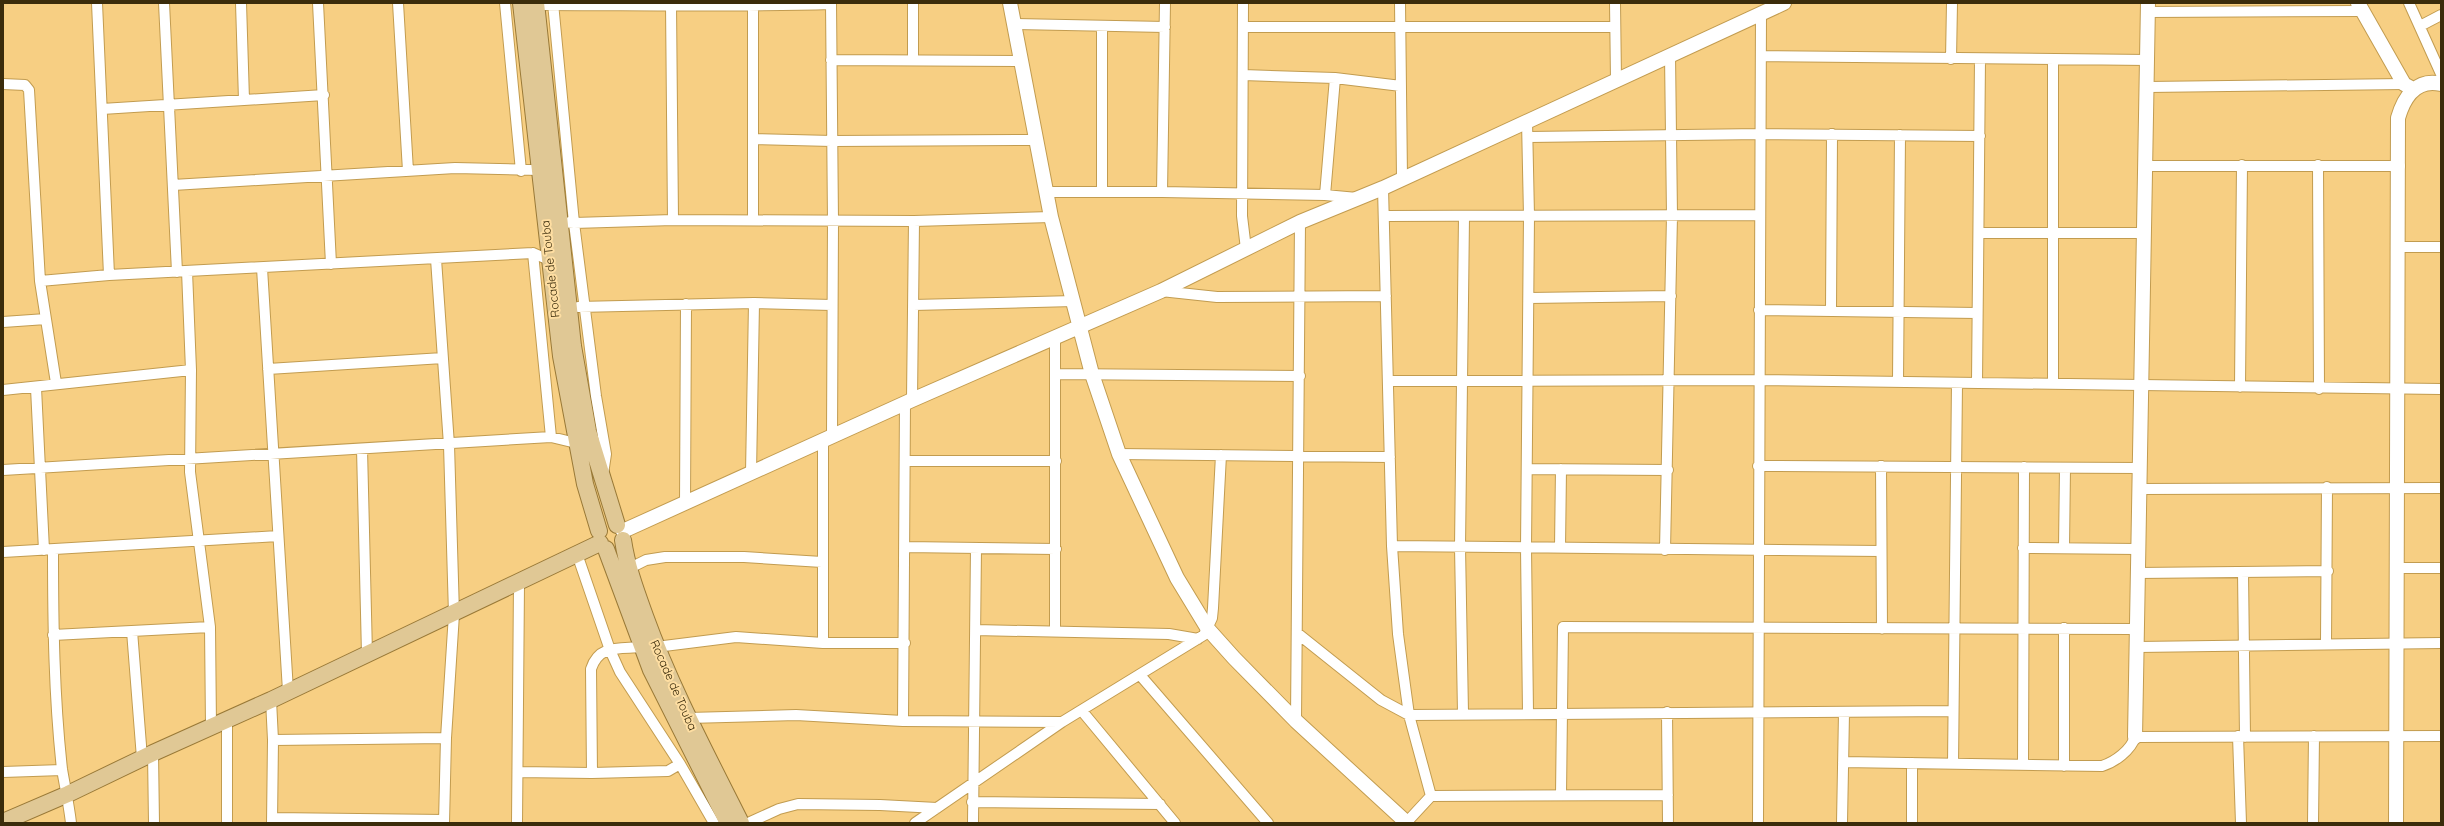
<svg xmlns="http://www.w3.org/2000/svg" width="2444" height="826" viewBox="0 0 2444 826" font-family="Quicksand,sans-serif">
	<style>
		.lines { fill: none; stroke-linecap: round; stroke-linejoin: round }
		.street-casing { stroke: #c29c50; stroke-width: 12 }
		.secondary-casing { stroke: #c29c50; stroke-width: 16 }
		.primary-casing { stroke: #997937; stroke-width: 18 }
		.street { stroke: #fff; stroke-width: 10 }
		.secondary { stroke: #fff; stroke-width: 14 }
		.primary { stroke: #e0c895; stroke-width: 16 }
		.labels { text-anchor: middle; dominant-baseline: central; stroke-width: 4; stroke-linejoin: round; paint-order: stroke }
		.street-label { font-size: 12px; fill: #3b2c0b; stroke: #fedea2 }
	</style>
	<rect width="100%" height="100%" fill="#f7cf83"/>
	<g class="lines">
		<g class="street-casing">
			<path id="street" d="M 97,3 L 109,275
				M 164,3 L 177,272
				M 241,3 L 244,100
				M 318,3 L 331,264
				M 398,3 L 408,171
				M 505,3 L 521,171
				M 553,3 L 574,223 L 596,396 L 606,454 L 603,474
				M 753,3 L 753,220
				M 831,3 L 833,222 L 832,437
				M 913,3 L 913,60
				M 1243,3 L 1242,216 L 1246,249
				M 1400,3 L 1402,178
				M 1615,3 L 1616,80
				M 2409,3 L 2441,74
				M 671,4 L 673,220
				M 536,5 C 635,5 733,7 831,4
				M 2148,12 L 2363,11
				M 1013,24 L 1165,27
				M 2420,26 L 2441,15
				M 1243,27 L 1615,27
				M 1762,56 L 2148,60
				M 1951,59 L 1952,3
				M 831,60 L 1020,61
				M 1243,75 L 1335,78 L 1401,86
				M 3,84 L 25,85 L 29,90 L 40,281 L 56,383
				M 2148,87 L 2404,84
				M 102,109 L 324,95
				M 1527,121 L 1529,216 L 1526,548 L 1528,713
				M 1529,137 L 1761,134 L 1980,136
				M 753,139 L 832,141 L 1035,140
				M 2318,165 L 2319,389
				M 2145,166 L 2400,166
				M 173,185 L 455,168 L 539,170
				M 1383,188 L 1392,546 L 1398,634 L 1409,715 L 1431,796 L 1406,823
				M 1102,190 L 1102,26
				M 1046,192 L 1162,192 L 1325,195 L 1357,198
				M 1162,192 L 1165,3
				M 1325,195 L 1335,78
				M 1385,216 L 1760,215
				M 559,222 L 574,223 L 673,220 L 914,221 L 1051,217
				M 1980,233 L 2144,233
				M 2399,247 L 2441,247
				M 533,253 L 551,437
				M 436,259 L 449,445 L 454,614 L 446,738 L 444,823
				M 262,268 L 288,691
				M 187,271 L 191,370 L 190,472 L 210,627 L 211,727
				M 40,281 L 109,275 L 533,253 L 549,260
				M 1161,291 L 1217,297 L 1386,296
				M 1529,298 L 1671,296
				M 913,305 L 1074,301
				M 578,307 L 754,303 L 832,305
				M 1759,310 L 1977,313
				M 1831,311 L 1832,134
				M 3,322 L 46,319
				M 1055,338 L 1055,631
				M 268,369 L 443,358
				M 1056,374 L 1300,376
				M 1388,381 L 1759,380 L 2441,389
				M 1898,382 L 1900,135
				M 1977,383 L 1980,59
				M 2053,383 L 2053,60
				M 2240,387 L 2242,165
				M 36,388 L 44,550
				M 3,390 L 191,370
				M 912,400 L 914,221
				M 362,449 L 367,654
				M 1119,454 L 1390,457
				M 905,461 L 1056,461
				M 1758,466 L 2140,468
				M 1881,466 L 1882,629
				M 1528,469 L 1668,470
				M 3,470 L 551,437 L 576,443
				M 751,473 L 754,303
				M 2140,489 L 2441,488
				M 685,504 L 686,304
				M 1392,546 L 1881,551
				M 905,547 L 1056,549
				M 1560,548 L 1561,469
				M 2023,548 L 2138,549
				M 2064,548 L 2065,468
				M 53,550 C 53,623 54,697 62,769 C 65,787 69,805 71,823
				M 1665,550 L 1672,216 L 1670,55
				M 3,552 L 278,536
				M 577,554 L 610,650 L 620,672 L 680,764 L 714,823
				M 2397,568 L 2441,568
				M 628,569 L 646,560 L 665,557 L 744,557 L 822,562
				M 2243,572 L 2245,737
				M 2138,573 L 2328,571
				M 2064,628 L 2064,766
				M 975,630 L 1169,634 L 1198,639
				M 132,631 L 142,758
				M 1297,633 L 1381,700 L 1409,715 L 1953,711
				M 53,635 L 210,627
				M 823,643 L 823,441
				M 2326,644 L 2327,487
				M 656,647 L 736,637 L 823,643 L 905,643
				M 2138,647 L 2441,643
				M 1140,675 L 1268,823
				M 271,700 L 273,740 L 272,823
				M 1082,711 L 1175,823
				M 1667,712 L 1668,823
				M 1463,713 L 1460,547 L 1464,217
				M 688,718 L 796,715 L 903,721 L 1062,722
				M 903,721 L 905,403
				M 1296,721 L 1300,222
				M 2238,736 L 2241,823
				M 273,740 L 446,738
				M 153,753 L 154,823
				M 1843,762 L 2102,766 C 2115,762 2131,750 2135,737 L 2441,736
				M 1953,764 L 1957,383
				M 2023,764 L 2024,467
				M 3,772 L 62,770
				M 518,772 L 592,773 L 668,771 L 680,764
				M 592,773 L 591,669 C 599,644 620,649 641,647
				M 1561,795 L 1563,627 L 2137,629
				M 1431,796 L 1668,795
				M 972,802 L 1160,804
				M 272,818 L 444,820
				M 227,823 L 227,720
				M 517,823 L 519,583
				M 748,823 L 779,809 L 798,804 L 880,805 L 937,808
				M 915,823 L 1062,722 L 1204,635 L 1212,618 L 1213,608 L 1221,455
				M 973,823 L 976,548
				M 1758,823 L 1761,13
				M 1842,823 L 1844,713
				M 1912,823 L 1912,763
				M 2313,823 L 2314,736"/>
		</g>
		<g class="secondary-casing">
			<path id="secondary" d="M 1010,3 L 1051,217 L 1092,374 L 1119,454 L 1177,578 L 1208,629 L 1234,658 L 1296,721 L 1407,823
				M 2358,3 L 2404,84 L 2413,89
				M 623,531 L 912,400 L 1161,291 L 1300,222 L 1383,188 L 1784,3
				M 2135,737 L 2148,3
				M 2396,823 L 2398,118 C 2404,97 2417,78 2441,84"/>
		</g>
		<g class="primary-casing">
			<path id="primary" d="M 521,3 L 561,356 L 585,484 L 599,531
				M 536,3 L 573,346 L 588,431 L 617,525
				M 623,540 C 627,567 636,591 645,616 C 671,688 707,755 741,823
				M 606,549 L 651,670 L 728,823
				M 3,822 L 68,794 L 153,753 L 271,700 L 600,543"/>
		</g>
		<use href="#street" class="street"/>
		<use href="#secondary" class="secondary"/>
		<use href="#primary" class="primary"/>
	</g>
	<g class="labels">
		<g class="street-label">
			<text transform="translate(550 269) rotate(-96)">Rocade de Touba</text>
			<text transform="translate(674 685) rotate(66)">Rocade de Touba</text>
		</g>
	</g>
	<rect width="2444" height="826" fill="none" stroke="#3b2c0b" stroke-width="8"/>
</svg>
